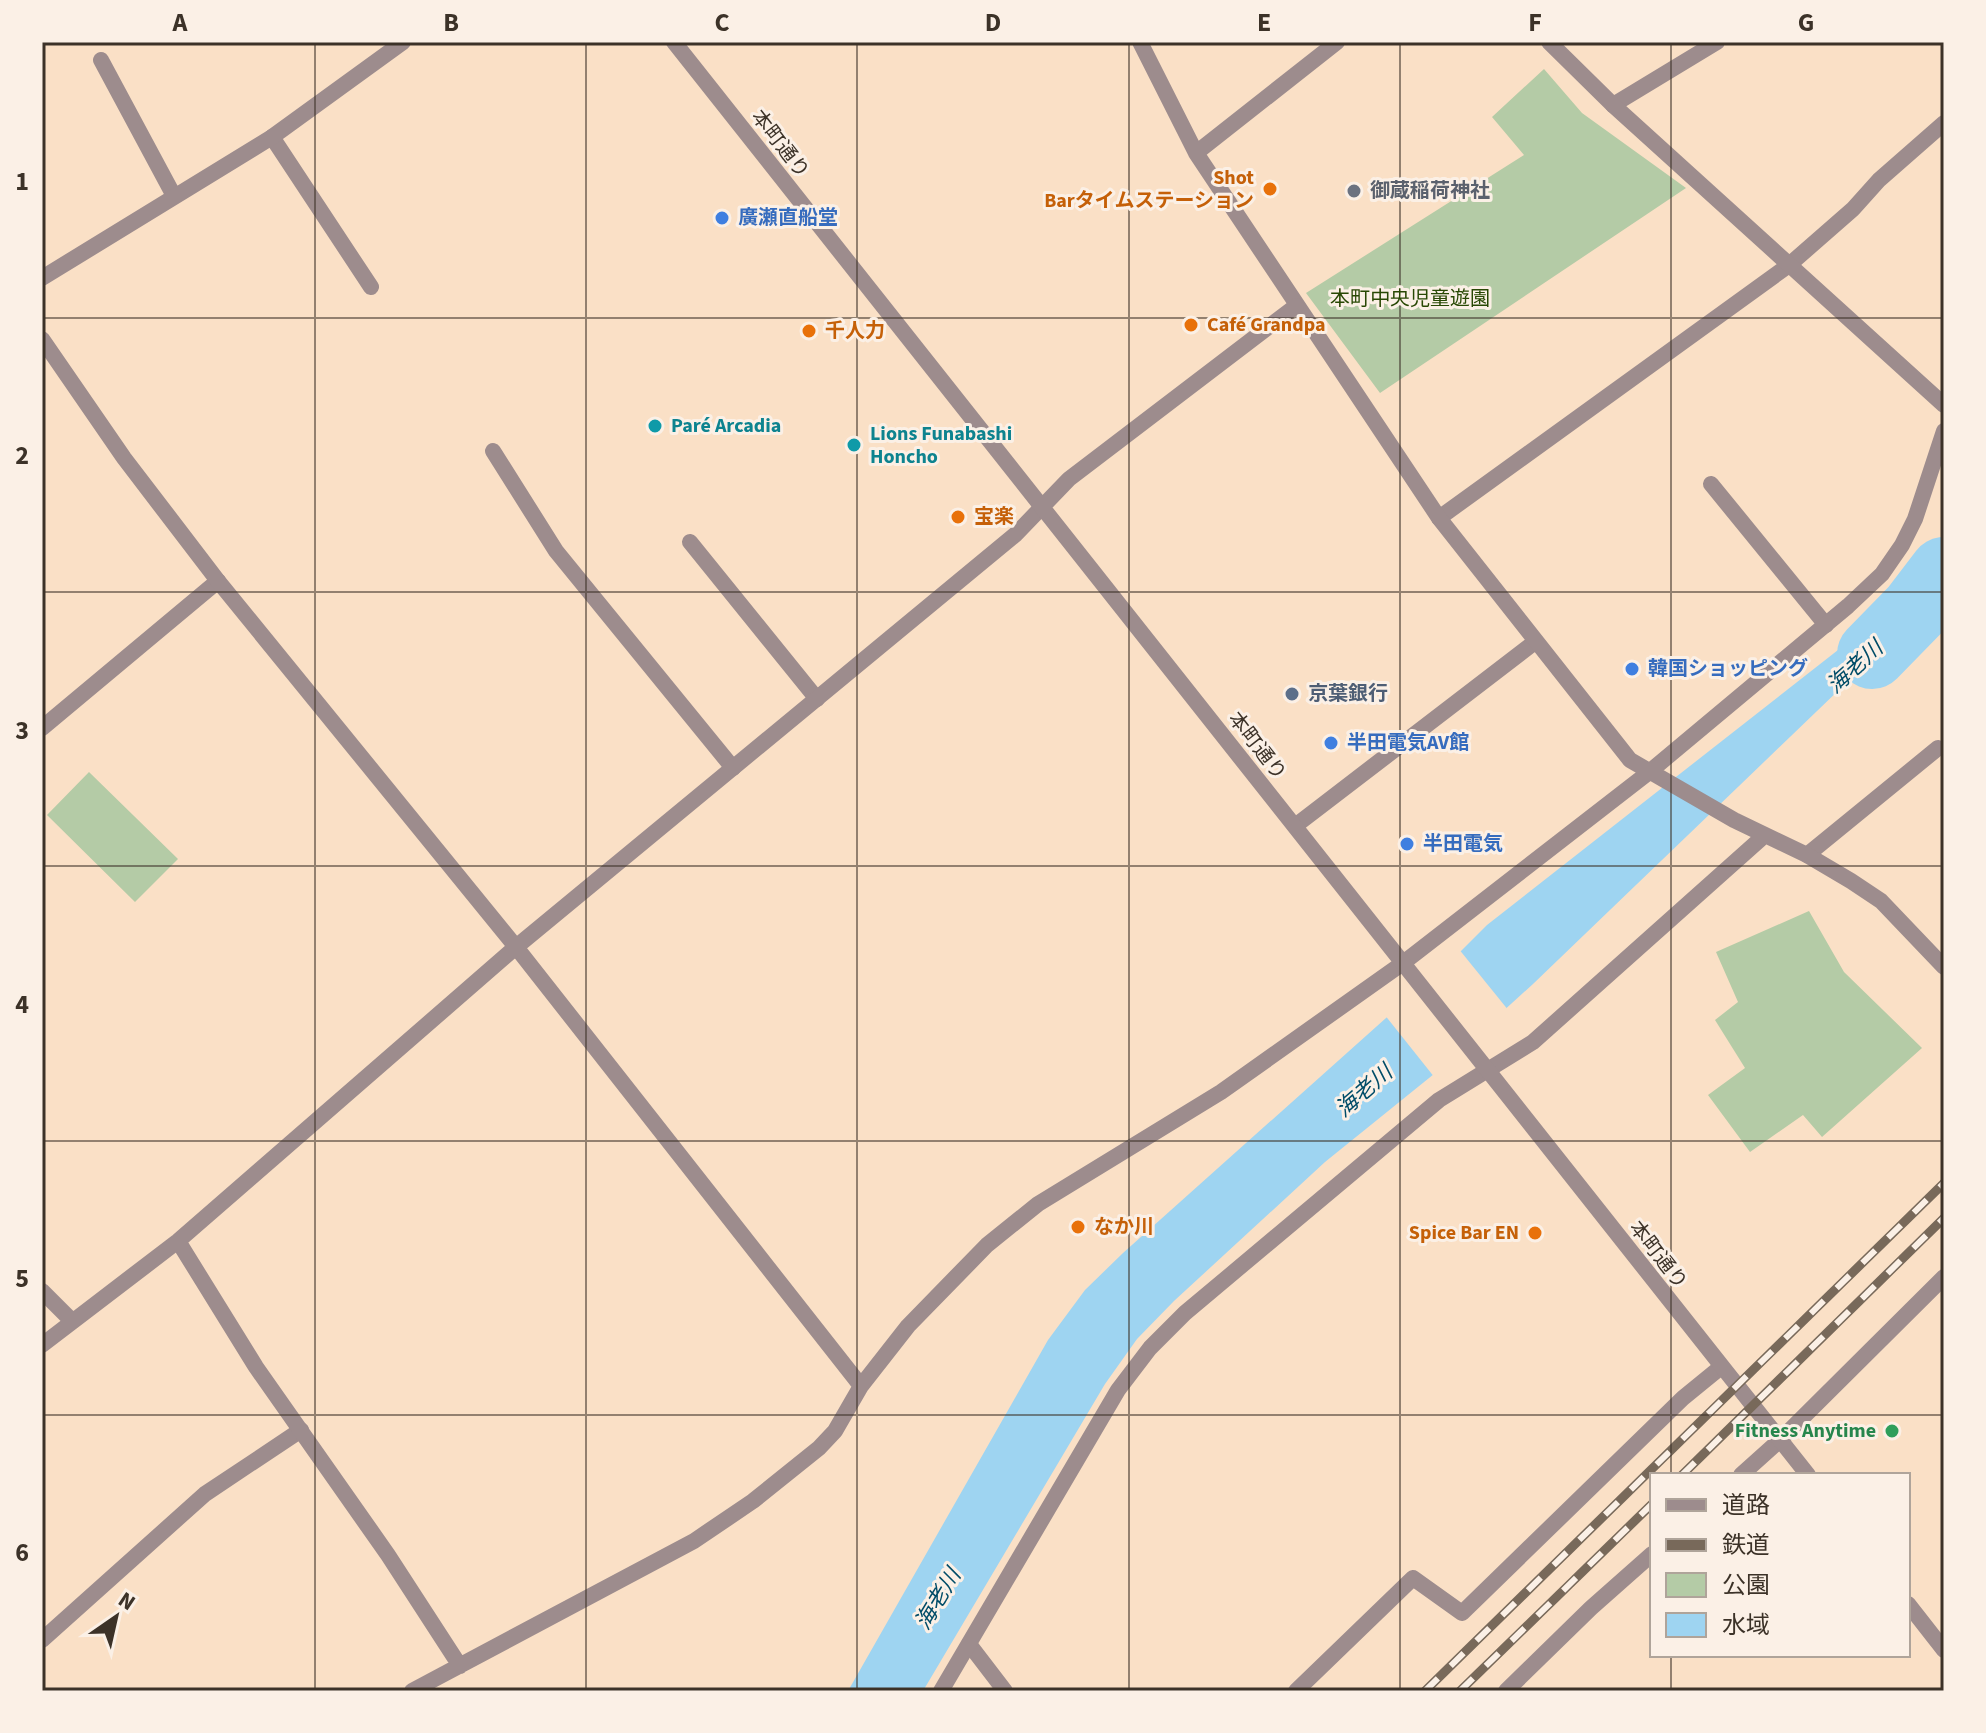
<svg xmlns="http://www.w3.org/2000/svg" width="1986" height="1733" viewBox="0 0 1986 1733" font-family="'Source Sans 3','Noto Sans JP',sans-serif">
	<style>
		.green { fill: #b4cba6 }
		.water { fill: #9ed4f1 }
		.pier { fill: #fae0c6 }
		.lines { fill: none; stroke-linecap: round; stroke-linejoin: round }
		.river { stroke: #9ed4f1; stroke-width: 70 }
		.service { stroke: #9d8c8d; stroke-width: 16 }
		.minor { stroke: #9d8c8d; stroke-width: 16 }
		.tertiary { stroke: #9d8c8d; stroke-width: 16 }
		.rail-casing { stroke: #78695a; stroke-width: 9 }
		.rail { stroke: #fbf0e6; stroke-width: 6; stroke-dasharray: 18; stroke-linecap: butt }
		.grid { fill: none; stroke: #3c3228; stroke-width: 2; stroke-opacity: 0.55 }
		.food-dot { fill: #e8710a; stroke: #fbf0e6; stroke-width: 3 }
		.worship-dot { fill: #6b7280; stroke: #fbf0e6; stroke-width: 3 }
		.shop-dot { fill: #3f7fe0; stroke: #fbf0e6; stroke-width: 3 }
		.culture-dot { fill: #0f9aa8; stroke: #fbf0e6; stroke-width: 3 }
		.service-dot { fill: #5c6f8a; stroke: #fbf0e6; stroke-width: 3 }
		.leisure-dot { fill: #2e9e5b; stroke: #fbf0e6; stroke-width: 3 }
		.labels { text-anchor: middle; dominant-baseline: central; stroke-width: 6; stroke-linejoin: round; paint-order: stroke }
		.street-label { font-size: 20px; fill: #3c3228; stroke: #fbf0e6 }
		.food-label { font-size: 20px; font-weight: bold; fill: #c56008; stroke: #fbf0e6; text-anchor: start }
		.worship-label { font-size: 20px; font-weight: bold; fill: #5b616d; stroke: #fbf0e6; text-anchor: start }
		.shop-label { font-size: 20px; font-weight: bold; fill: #366cbe; stroke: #fbf0e6; text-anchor: start }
		.park-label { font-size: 20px; fill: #284804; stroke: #fbf0e6 }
		.culture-label { font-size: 20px; font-weight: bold; fill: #0d838f; stroke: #fbf0e6; text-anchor: start }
		.service-label { font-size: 20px; font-weight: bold; fill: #4e5e75; stroke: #fbf0e6; text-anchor: start }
		.leisure-label { font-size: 20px; font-weight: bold; fill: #27864d; stroke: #fbf0e6; text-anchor: end }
		.water-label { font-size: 22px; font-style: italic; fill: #004c68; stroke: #fbf0e6 }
		.neatline { fill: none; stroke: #3c3228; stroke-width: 3 }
		.grid-label { font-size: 26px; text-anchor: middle; font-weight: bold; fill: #3c3228 }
	</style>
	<rect width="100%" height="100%" fill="#fae0c6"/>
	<path class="green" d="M 1544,69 L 1582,113 L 1686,188 L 1380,393 L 1306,293 L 1524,155 L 1492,117 Z
		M 89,772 L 178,859 L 135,902 L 47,815 Z
		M 1809,911 L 1844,972 L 1922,1048 L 1822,1137 L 1803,1115 L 1750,1152 L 1708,1095 L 1745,1068 L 1715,1020 L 1738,1002 L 1716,952 Z"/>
	<path class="water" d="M 1944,567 L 1919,613 L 1533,984 L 1434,1074 L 1325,1162 L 1174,1301 L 1137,1339 L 1105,1384 L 923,1691 L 848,1691 L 1048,1340 L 1085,1290 L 1123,1253 L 1461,951 L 1487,925 Z"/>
	<path class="pier" d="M 1458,948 L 1509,1011 L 1435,1078 L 1384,1014 Z"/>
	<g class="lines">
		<path class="river" d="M 1872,654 L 1915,610 L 1944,572"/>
		<path class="service" d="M 101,60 L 174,196
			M 1613,105 L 1717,42
			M 272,137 L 371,287
			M 493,451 L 556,551 L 733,768
			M 1711,484 L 1826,625
			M 1439,518 L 1789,265 L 1853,209 L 1879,180 L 1944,123
			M 690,542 L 817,699
			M 42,728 L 218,581
			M 1295,826 L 1535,642
			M 1807,855 L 1938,748
			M 42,1640 L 205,1494 L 301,1430
			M 969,1644 L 1005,1691
			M 1296,1691 L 1413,1578 L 1462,1613 L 1683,1398 L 1721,1367"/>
		<path class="minor" d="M 1140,42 L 1196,153 L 1439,518 L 1630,760 L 1734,820 L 1807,855 L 1851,881 L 1881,901 L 1944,967
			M 1549,42 L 1613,105 L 1944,405
			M 1196,153 L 1337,42
			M 42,278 L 272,137 L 403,42
			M 42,339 L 124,458 L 218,581 L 516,947 L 861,1386
			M 178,1241 L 256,1367 L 388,1555 L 460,1666
			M 42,1291 L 72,1321
			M 42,1345 L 178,1241 L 516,947 L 1016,534 L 1042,507
			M 1741,1475 L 1780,1440 L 1944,1277
			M 412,1691 L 694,1541 L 753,1501 L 819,1448 L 835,1431 L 861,1386 L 908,1326 L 987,1245 L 1038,1204 L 1221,1092 L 1403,963 L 1648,773 L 1848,606 L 1882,574 L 1902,545 L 1915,519 L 1944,431
			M 941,1691 L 1118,1390 L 1150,1348 L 1185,1313 L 1439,1100 L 1533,1042 L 1765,835
			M 1506,1691 L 1591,1608 L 1652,1554"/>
		<path class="tertiary" d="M 674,42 L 1808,1475
			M 1042,507 L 1069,479 L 1296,306
			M 1908,1604 L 1944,1650"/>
		<g class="rail-casing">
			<path id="rail" d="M 1682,1475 L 1944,1218
				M 1425,1691 L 1944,1183
				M 1460,1691 L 1652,1504"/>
		</g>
		<use href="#rail" class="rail"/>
	</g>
	<path class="grid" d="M 315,42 L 315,1691M 586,42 L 586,1691M 857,42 L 857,1691M 1129,42 L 1129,1691M 1400,42 L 1400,1691M 1671,42 L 1671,1475M 42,318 L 1944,318M 42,592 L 1944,592M 42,866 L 1944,866M 42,1141 L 1944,1141M 42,1415 L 1944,1415M 1671,1655 L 1671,1691"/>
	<g class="food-dot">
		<circle cx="1270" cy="189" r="8"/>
		<circle cx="1191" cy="325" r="8"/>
		<circle cx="809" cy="331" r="8"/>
		<circle cx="958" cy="517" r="8"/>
		<circle cx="1078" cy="1227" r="8"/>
		<circle cx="1535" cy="1233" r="8"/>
	</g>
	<circle class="worship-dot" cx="1354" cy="191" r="8"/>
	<g class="shop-dot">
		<circle cx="722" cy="218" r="8"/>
		<circle cx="1632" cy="669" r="8"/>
		<circle cx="1331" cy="743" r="8"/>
		<circle cx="1407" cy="844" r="8"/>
	</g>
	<g class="culture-dot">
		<circle cx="655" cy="426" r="8"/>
		<circle cx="854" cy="445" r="8"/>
	</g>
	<circle class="service-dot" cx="1292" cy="694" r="8"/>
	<circle class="leisure-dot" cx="1892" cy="1431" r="8"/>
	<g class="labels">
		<g class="street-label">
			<text transform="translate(780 144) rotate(52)">本町通り</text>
			<text transform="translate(1257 746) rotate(52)">本町通り</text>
			<text transform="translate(1658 1255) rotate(52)">本町通り</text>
		</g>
		<g class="food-label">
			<text x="1254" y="178" text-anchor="end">Shot<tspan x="1254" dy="23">Barタイムステーション</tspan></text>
			<text x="1207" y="325">Café Grandpa</text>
			<text x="825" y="331">千人力</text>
			<text x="974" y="517">宝楽</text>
			<text x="1094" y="1227">なか川</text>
			<text x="1519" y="1233" text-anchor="end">Spice Bar EN</text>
		</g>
		<g class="worship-label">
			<text x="1370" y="191">御蔵稲荷神社</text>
		</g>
		<g class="shop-label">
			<text x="738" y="218">廣瀬直船堂</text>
			<text x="1648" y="669">韓国ショッピング</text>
			<text x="1347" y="743">半田電気AV館</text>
			<text x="1423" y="844">半田電気</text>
		</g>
		<g class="park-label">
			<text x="1410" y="299">本町中央児童遊園</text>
		</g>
		<g class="culture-label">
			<text x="671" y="426">Paré Arcadia</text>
			<text x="870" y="434">Lions Funabashi<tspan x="870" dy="23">Honcho</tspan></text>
		</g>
		<g class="service-label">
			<text x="1308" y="694">京葉銀行</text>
		</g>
		<g class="leisure-label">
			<text x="1876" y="1431">Fitness Anytime</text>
		</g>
		<g class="water-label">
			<text transform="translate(1855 667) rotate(-42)">海老川</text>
			<text transform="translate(1364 1091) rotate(-41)">海老川</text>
			<text transform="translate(938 1599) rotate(-59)">海老川</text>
		</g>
	</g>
	<rect width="1986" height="1733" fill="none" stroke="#fbf0e6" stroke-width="88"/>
	<rect x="1650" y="1473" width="260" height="184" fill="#fbf0e6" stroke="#afa49a" stroke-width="2"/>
	<rect x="1666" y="1499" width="40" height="12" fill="#9d8c8d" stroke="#afa49a" stroke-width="2"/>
	<text x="1722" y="1513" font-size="24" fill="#3c3228">道路</text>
	<rect x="1666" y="1539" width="40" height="12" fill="#78695a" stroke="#afa49a" stroke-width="2"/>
	<text x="1722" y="1553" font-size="24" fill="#3c3228">鉄道</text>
	<rect x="1666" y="1573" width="40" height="24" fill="#b4cba6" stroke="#afa49a" stroke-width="2"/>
	<text x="1722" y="1593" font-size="24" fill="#3c3228">公園</text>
	<rect x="1666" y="1613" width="40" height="24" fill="#9ed4f1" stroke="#afa49a" stroke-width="2"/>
	<text x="1722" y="1633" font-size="24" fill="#3c3228">水域</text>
	<g transform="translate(116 1617) rotate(34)" stroke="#fbf0e6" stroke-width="6" paint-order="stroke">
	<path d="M0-6L14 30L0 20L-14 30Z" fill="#3c3228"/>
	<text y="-12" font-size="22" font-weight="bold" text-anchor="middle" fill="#3c3228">N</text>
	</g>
	<rect x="44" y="44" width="1898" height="1645" class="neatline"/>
	<g class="grid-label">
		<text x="180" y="31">A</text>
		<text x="451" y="31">B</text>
		<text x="722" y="31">C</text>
		<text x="993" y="31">D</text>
		<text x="1264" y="31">E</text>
		<text x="1535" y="31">F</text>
		<text x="1806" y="31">G</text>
		<text x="22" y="190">1</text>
		<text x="22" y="464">2</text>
		<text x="22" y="739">3</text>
		<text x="22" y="1013">4</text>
		<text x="22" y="1287">5</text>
		<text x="22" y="1561">6</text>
	</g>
</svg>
